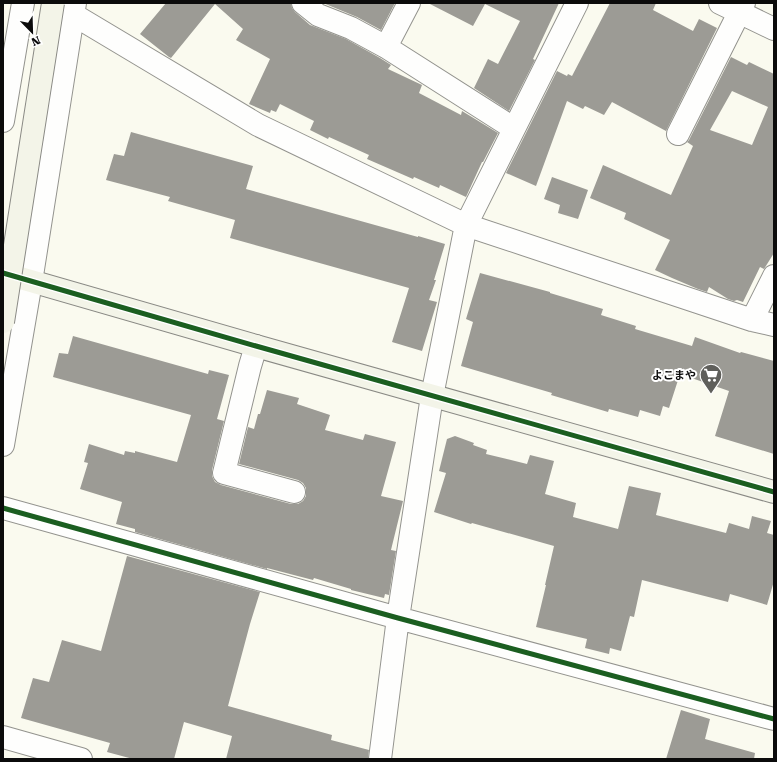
<svg xmlns="http://www.w3.org/2000/svg" width="777" height="762" viewBox="0 0 777 762" font-family="'Roboto Serif','Noto Sans JP',serif">
	<style>
		.building { fill: #9c9b95; fill-rule: evenodd }
		.lines { fill: none; stroke-linecap: round; stroke-linejoin: round }
		.street-casing { stroke: #93938e; stroke-width: 24 }
		.secondary-casing { stroke: #898984; stroke-width: 24 }
		.street { stroke: #fefefd; stroke-width: 22 }
		.secondary { stroke: #f3f4e8; stroke-width: 22 }
		.secondary-bridge-casing { stroke: #898984; stroke-width: 24; stroke-linecap: butt }
		.secondary-bridge { stroke: #f3f4e8; stroke-width: 22 }
		.cycleway-casing { stroke: #fff; stroke-width: 8 }
		.cycleway { stroke: #1b5e20; stroke-width: 5 }
		.labels { text-anchor: middle; dominant-baseline: central; stroke-width: 4; stroke-linejoin: round; paint-order: stroke }
		.poi-label { font-size: 11px; font-weight: bold; fill: #0b0b0b; stroke: #fff; text-anchor: end }
	</style>
	<rect width="100%" height="100%" fill="#fafaef"/>
	<path class="building" d="M 166,3 L 291,3 L 292,8 L 295,12 L 310,25 L 346,39 L 380,58 L 391,65 L 388,69 L 422,85 L 419,93 L 461,115 L 462,111 L 498,133 L 483,162 L 482,162 L 466,197 L 440,185 L 439,188 L 414,177 L 413,179 L 367,159 L 369,155 L 329,137 L 328,139 L 310,130 L 314,121 L 280,104 L 276,112 L 271,110 L 270,113 L 249,104 L 270,59 L 236,40 L 243,29 L 215,4 L 171,58 L 169,57 L 140,34 Z
		M 323,3 L 395,3 L 381,30 L 357,17 Z
		M 428,3 L 559,3 L 533,59 L 535,60 L 509,111 L 474,88 L 488,59 L 498,64 L 520,21 L 485,4 L 473,26 Z
		M 610,3 L 656,3 L 653,10 L 693,31 L 699,19 L 717,28 L 666,131 L 612,102 L 604,115 L 585,106 L 583,109 L 567,101 L 536,186 L 506,173 L 557,71 L 567,76 L 568,74 L 572,76 Z
		M 731,57 L 747,65 L 749,62 L 774,74 L 774,253 L 764,269 L 760,267 L 743,302 L 737,300 L 734,301 L 728,299 L 709,287 L 707,292 L 698,289 L 672,278 L 655,270 L 670,240 L 624,219 L 626,213 L 590,198 L 603,165 L 671,195 L 693,146 L 687,142 L 689,140 ZM 732,91 L 768,107 L 752,145 L 710,130 Z
		M 131,132 L 253,166 L 246,189 L 418,237 L 418,236 L 445,244 L 434,280 L 436,280 L 429,300 L 437,302 L 422,351 L 392,342 L 409,288 L 230,238 L 235,220 L 168,201 L 170,197 L 106,180 L 114,154 L 124,156 Z
		M 552,177 L 588,190 L 578,219 L 558,213 L 560,205 L 544,199 Z
		M 480,273 L 550,292 L 550,293 L 603,309 L 601,315 L 636,326 L 635,329 L 692,346 L 695,337 L 740,353 L 741,352 L 774,361 L 774,454 L 715,436 L 729,391 L 680,374 L 669,408 L 663,406 L 660,416 L 640,410 L 638,417 L 609,409 L 608,412 L 551,395 L 552,393 L 461,366 L 473,322 L 466,319 Z
		M 73,336 L 208,374 L 209,370 L 229,375 L 217,419 L 224,421 L 212,470 L 212,476 L 215,482 L 221,485 L 291,504 L 298,504 L 303,501 L 306,496 L 306,488 L 303,483 L 298,480 L 239,464 L 248,427 L 254,429 L 258,414 L 260,414 L 267,390 L 299,398 L 297,404 L 330,415 L 325,430 L 363,440 L 365,434 L 396,442 L 381,496 L 403,501 L 391,550 L 396,551 L 389,595 L 385,594 L 384,598 L 351,590 L 351,589 L 314,578 L 313,580 L 267,568 L 267,569 L 135,532 L 135,529 L 116,524 L 122,502 L 80,489 L 88,463 L 84,462 L 89,444 L 124,455 L 125,451 L 135,453 L 135,451 L 177,462 L 191,415 L 53,377 L 59,353 L 68,354 Z
		M 455,436 L 474,443 L 473,445 L 487,450 L 486,454 L 527,464 L 530,455 L 554,461 L 545,494 L 576,503 L 573,517 L 618,529 L 629,486 L 661,493 L 656,515 L 726,533 L 729,523 L 749,529 L 752,516 L 771,521 L 767,533 L 774,535 L 774,581 L 767,605 L 730,594 L 728,602 L 642,580 L 634,617 L 630,616 L 621,651 L 610,648 L 609,654 L 585,648 L 587,639 L 536,627 L 546,585 L 545,585 L 554,546 L 472,523 L 471,524 L 434,512 L 446,473 L 439,471 L 447,439 Z
		M 127,556 L 260,592 L 250,624 L 228,706 L 332,735 L 331,740 L 369,750 L 368,759 L 226,759 L 232,736 L 184,722 L 174,759 L 133,759 L 107,752 L 110,743 L 21,718 L 33,678 L 49,682 L 62,640 L 101,651 Z
		M 681,710 L 710,719 L 705,739 L 755,753 L 754,759 L 666,759 Z"/>
	<g class="lines">
		<g class="street-casing">
			<path id="street" d="M 303,3 L 318,15 L 351,28 L 386,47 L 513,128
				M 720,3 L 774,29
				M 74,15 L 258,125 L 466,225 L 752,320 L 774,325
				M 386,47 L 409,3
				M 3,121 L 23,3
				M 678,134 L 744,3
				M 752,320 L 774,276
				M 256,346 L 250,366 L 224,473 L 294,492
				M 3,445 L 31,282 L 75,3
				M 3,508 L 398,618 L 774,719
				M 3,737 L 81,759
				M 380,759 L 398,618 L 432,396 L 466,225 L 577,3"/>
		</g>
		<g class="secondary-casing">
			<path id="secondary" d="M 3,273 L 256,346 L 774,492"/>
		</g>
		<use href="#street" class="street"/>
		<use href="#secondary" class="secondary"/>
		<g class="secondary-bridge-casing">
			<path id="secondary-bridge" d="M 3,322 L 53,3"/>
		</g>
		<use href="#secondary-bridge" class="secondary-bridge"/>
		<g class="cycleway-casing">
			<path id="cycleway" d="M 3,273 L 256,346 L 774,492
				M 3,508 L 398,618 L 774,719"/>
		</g>
		<use href="#cycleway" class="cycleway"/>
	</g>
	<defs>
		<g id="supermarket-pin" transform="scale(1.15)"><path d="M0 17L-7.5 6A9.5 9.5 0 1 1 7.5 6Z" fill="#5f5f5b" stroke="#fff"/><path d="M-6-5.5h2.5l.6 2H6L4.5 2H-2.5L-4.4-4H-6ZM-1.5 3.2a1.3 1.3 0 1 0 .1 0ZM3 3.2a1.3 1.3 0 1 0 .1 0Z" fill="#fff"/></g>
	</defs>
	<g fill-rule="evenodd">
		<use href="#supermarket-pin" x="711" y="375"/>
	</g>
	<g class="labels">
		<g class="poi-label">
			<text x="696" y="375">よこまや</text>
		</g>
	</g>
	<rect width="777" height="762" fill="none" stroke="#0b0b0b" stroke-width="8"/>
	<g transform="translate(32 32) rotate(157)" stroke="#ffffff" stroke-width="3" paint-order="stroke">
	<path d="M0-3L7 15L0 10L-7 15Z" fill="#0b0b0b"/>
	<text y="-6" font-size="11" font-weight="bold" text-anchor="middle" fill="#0b0b0b">N</text>
	</g>
</svg>
